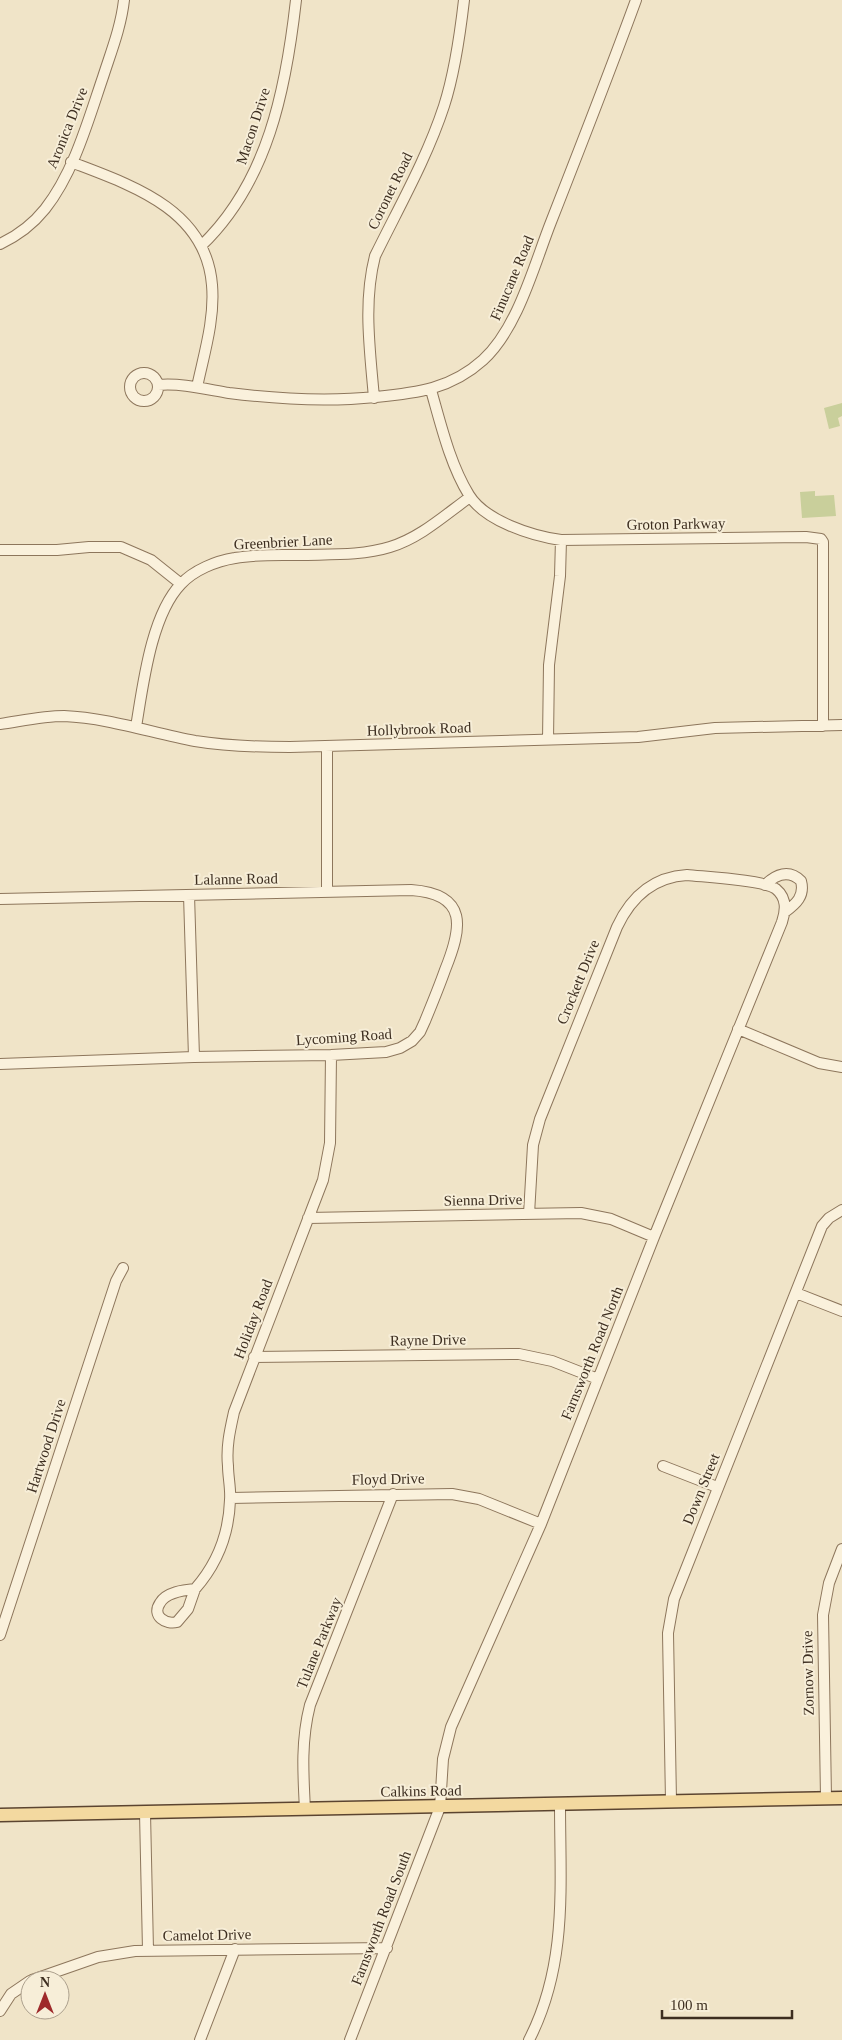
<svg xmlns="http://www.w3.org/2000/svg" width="842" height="2040" viewBox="0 0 842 2040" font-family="Georgia,serif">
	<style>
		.green { fill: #c9cf9b }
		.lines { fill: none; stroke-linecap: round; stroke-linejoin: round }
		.minor-casing { stroke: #8d765c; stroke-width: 12 }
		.major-casing { stroke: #5b4430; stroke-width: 15 }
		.minor { stroke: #faf1dc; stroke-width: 10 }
		.major { stroke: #f3d9a0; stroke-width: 12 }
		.labels { text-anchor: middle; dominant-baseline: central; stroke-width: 4; stroke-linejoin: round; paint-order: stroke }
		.street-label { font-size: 15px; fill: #3d2e20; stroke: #f7eed8 }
	</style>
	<rect width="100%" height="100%" fill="#f0e4c8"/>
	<path class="green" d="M 842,403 L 842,416 L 838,418 L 840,426 L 829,429 L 824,408 Z
		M 815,491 L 815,496 L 834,495 L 836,516 L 802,518 L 800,492 Z"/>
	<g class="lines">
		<g class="minor-casing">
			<path id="minor" d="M 71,162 C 131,185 206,209 212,285 C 215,319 204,354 197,387
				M 0,244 C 17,236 33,224 45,209 C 74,172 88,121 103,77 C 111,52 121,27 124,0
				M 201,246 C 268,182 286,89 296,0
				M130 387a14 14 0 1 1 28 0a14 14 0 1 1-28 0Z
				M 158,385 C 182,383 205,389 229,393 C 276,399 327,402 376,397 C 417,393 451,389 483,360 C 518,328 534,265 551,222 C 580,148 609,74 636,0
				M 431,390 C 441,425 450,464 469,495 C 485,521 532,536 561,540 L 806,537 L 821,539 L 823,542 L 823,726
				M 374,398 C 370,350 363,303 375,256 C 399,207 427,158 444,106 C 455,72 460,35 464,0
				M 0,550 L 57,550 L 89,547 L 121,547 L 151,560 L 181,584
				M 0,724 C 21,721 43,716 64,716 C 109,718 152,733 195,741 C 226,746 258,747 290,747 L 638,737 L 715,728 L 842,725
				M 136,727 C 143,685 151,615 181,584 C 194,570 216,561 235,558 C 256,554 278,555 299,555 C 329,554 361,556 390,547 C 420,538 445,515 470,497
				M 548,740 L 549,665 L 560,576 L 561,540
				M 327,747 L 327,891
				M 765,885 C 776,874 789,869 801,881 C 805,896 796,904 785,912
				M 189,895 L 194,1057
				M 0,899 L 411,890 C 469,894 462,928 445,970 C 439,987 432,1004 425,1021 L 420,1032 L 412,1041 L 400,1048 L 386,1052 L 331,1055 L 194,1057 L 0,1064
				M 738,1029 L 819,1063 L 842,1067
				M 308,1218 L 581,1213 L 611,1219 L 654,1237
				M 796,1293 L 842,1311
				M 254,1357 L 519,1354 L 552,1361 L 598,1379
				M 663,1466 L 717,1487
				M 231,1498 L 452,1494 L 479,1499 L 541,1524
				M 195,1589 L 188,1609 L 177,1622 C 166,1625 151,1616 160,1603 C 166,1592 184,1590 195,1589 C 217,1564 229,1533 230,1500 C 231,1489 228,1477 228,1466 C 226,1447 230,1430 234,1412 L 323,1180 L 330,1143 L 331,1055
				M 0,1635 L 116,1281 L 123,1268
				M 826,1798 L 823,1615 L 829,1583 L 842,1549
				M 671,1801 L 668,1633 L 674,1599 L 822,1226 L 829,1218 L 842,1210
				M 305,1809 C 303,1773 301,1740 310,1705 L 393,1494
				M 145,1813 L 148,1950
				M 32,1980 L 98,1957 L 135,1951 L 387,1948
				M 0,2011 L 11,1994 L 30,1981
				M 200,2040 L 235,1949
				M 350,2040 L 440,1807 L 443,1759 L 451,1727 L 541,1524 L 654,1237 L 782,922 C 786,910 787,898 776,889 C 765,880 705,877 687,875 C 653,877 631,897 617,927 L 540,1119 L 533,1145 L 529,1214
				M 529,2040 C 568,1964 560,1886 560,1804"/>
		</g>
		<g class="major-casing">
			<path id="major" d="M 0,1815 L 842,1798"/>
		</g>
		<use href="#minor" class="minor"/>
		<use href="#major" class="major"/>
	</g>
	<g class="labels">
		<g class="street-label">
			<text transform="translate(253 126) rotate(-72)">Macon Drive</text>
			<text transform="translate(67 128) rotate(-68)">Aronica Drive</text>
			<text transform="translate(390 191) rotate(-64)">Coronet Road</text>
			<text transform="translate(512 278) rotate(-67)">Finucane Road</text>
			<text transform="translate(676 524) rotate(-1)">Groton Parkway</text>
			<text transform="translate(283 542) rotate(-3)">Greenbrier Lane</text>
			<text transform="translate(419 729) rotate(-2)">Hollybrook Road</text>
			<text transform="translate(236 879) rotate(-1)">Lalanne Road</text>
			<text transform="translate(578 982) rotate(-68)">Crockett Drive</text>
			<text transform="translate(344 1037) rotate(-4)">Lycoming Road</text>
			<text transform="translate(483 1200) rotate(-1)">Sienna Drive</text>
			<text transform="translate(253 1319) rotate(-69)">Holiday Road</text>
			<text transform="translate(428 1340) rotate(-1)">Rayne Drive</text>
			<text transform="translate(592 1353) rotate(-68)">Farnsworth Road North</text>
			<text transform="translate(46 1446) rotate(-72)">Hartwood Drive</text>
			<text transform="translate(388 1479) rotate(-1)">Floyd Drive</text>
			<text transform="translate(701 1489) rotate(-68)">Down Street</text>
			<text transform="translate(319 1643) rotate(-68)">Tulane Parkway</text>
			<text transform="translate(808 1673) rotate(-91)">Zornow Drive</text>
			<text transform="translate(421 1791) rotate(-1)">Calkins Road</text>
			<text transform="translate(381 1918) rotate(-69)">Farnsworth Road South</text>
			<text transform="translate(207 1935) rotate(-1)">Camelot Drive</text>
		</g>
	</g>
	<g transform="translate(45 1995)"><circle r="24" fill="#f7eed8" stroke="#ada18e"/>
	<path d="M0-4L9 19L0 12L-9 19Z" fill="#9e2a2b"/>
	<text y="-8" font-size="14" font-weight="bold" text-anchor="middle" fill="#3d2e20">N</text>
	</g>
	<path d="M662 2010v8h130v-8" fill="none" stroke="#3d2e20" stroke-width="2.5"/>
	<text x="670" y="2010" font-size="15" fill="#3d2e20" stroke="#f7eed8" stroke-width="4" paint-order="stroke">100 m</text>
</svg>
